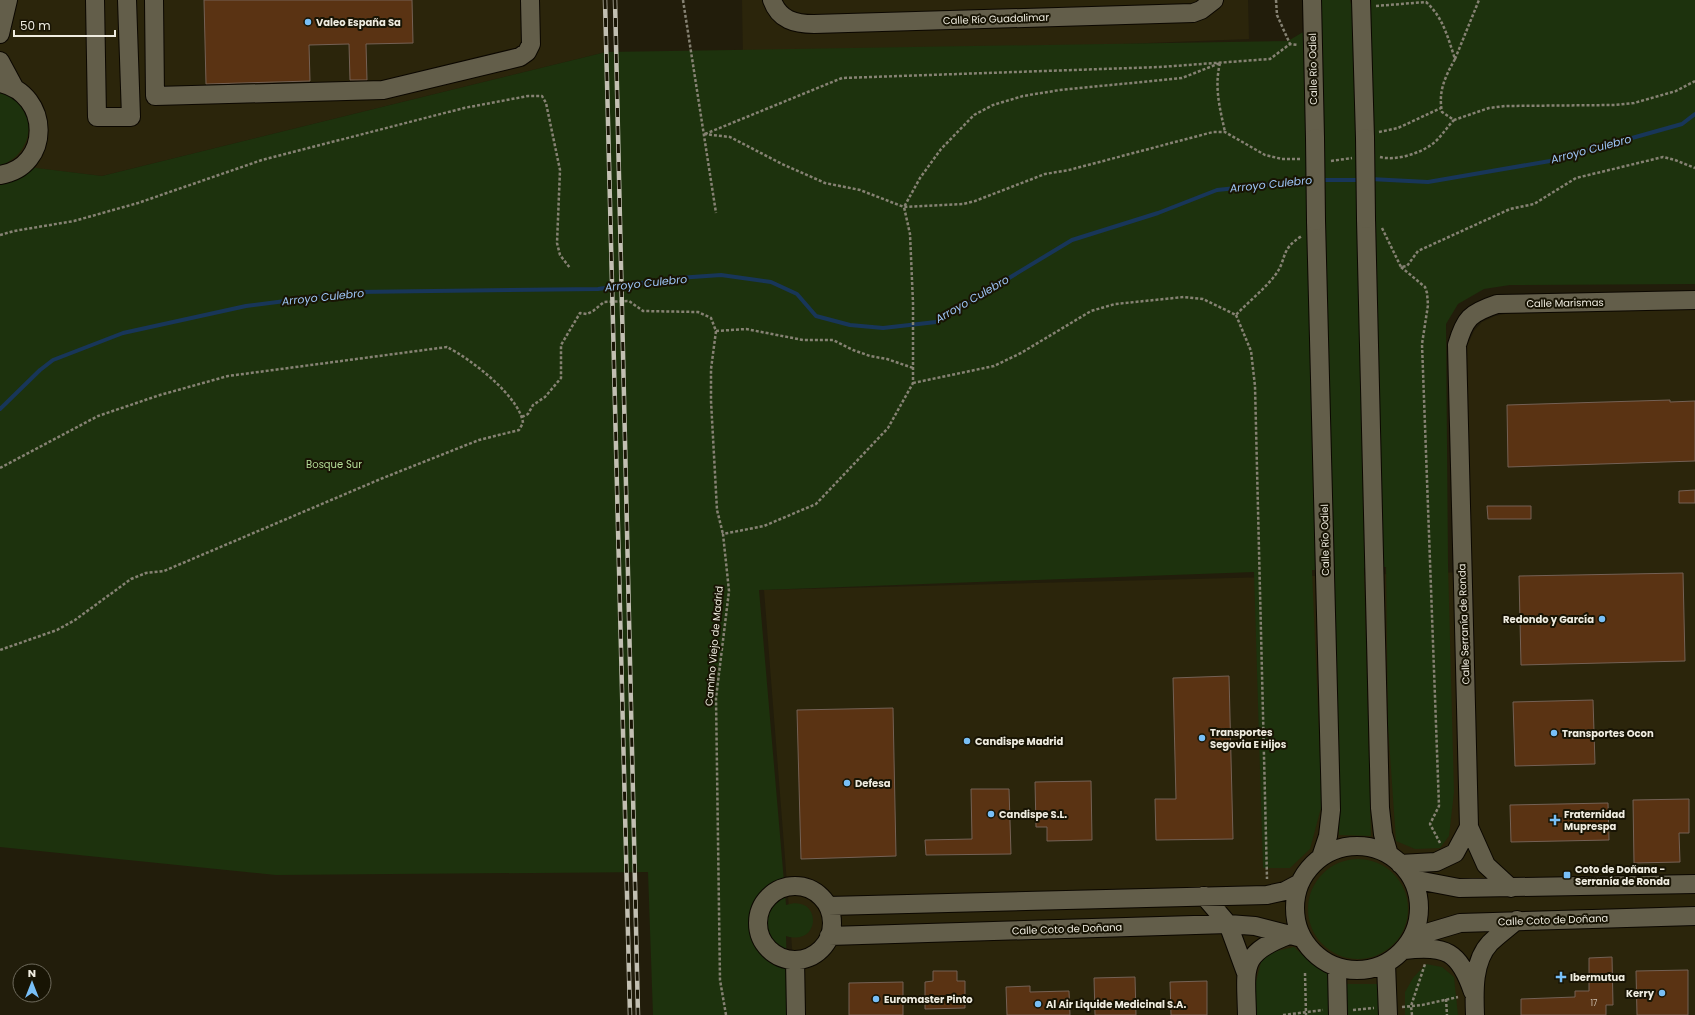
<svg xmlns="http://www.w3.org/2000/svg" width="1695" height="1015" viewBox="0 0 1695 1015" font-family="Poppins,sans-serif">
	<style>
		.built { fill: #2b250b }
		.green { fill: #1d320d }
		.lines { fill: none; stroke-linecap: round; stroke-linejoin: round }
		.stream { stroke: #183659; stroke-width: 4 }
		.building { fill: #5a3313; stroke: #746155 }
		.minor-casing { stroke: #0b0700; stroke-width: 20 }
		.path { stroke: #868273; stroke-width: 2.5; stroke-dasharray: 3 2; stroke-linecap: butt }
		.minor { stroke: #635e4a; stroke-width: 18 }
		.rail-casing { stroke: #c2bfb2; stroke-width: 4.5 }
		.rail { stroke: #181404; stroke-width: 3; stroke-dasharray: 9; stroke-linecap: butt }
		.minor-bridge-casing { stroke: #0b0700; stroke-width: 20; stroke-linecap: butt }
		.minor-bridge { stroke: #635e4a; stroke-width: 18 }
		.poi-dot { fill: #78bff7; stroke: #181404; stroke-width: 1.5 }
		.labels { text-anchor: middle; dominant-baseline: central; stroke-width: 4; stroke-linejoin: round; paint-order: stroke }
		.number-label { font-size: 8px; fill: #cabead }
		.street-label { font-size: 10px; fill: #efece0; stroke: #181404 }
		.poi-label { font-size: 10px; font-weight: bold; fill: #efece0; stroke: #181404; text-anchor: start }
		.park-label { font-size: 10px; fill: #b5de99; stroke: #181404 }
		.water-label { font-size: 11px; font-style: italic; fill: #9dc4f5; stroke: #181404 }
	</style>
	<rect width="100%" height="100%" fill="#221d0b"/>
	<path class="built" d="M 0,0 L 605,0 L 606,52 L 102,176 L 0,164 Z
		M 742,0 L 1248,0 L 1249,39 L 743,59 Z
		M 1695,306 L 1695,1015 L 792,1015 L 793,960 L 764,590 L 1470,572 L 1467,346 L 1474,331 L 1482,322 L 1495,316 L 1510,313 Z"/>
	<path class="green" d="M 1320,0 L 1350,0 L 1351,4 L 1358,0 L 1695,0 L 1695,284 L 1510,285 L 1484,289 L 1458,304 L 1446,324 L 1448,564 L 1454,792 L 1449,836 L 1440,848 L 1415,849 L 1396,841 L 1388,726 L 1386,567 L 1364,568 L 1371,836 L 1339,835 L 1333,570 L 1312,570 L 1322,804 L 1310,849 L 1290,868 L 1263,868 L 1254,572 L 759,590 L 786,905 C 822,893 822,947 786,936 L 788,1015 L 653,1015 L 648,872 L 276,875 L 0,847 L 0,93 C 38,101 37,150 4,164 L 102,176 L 606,52 L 1288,41 L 1320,22 Z
		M1308 909a50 50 0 1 1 100 0a50 50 0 1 1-100 0Z
		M 1294,947 L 1309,961 L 1330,973 L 1332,1015 L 1256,1015 L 1255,986 L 1263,954 Z
		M 1426,964 L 1442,967 L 1454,977 L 1458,1015 L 1405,1015 L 1405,992 L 1413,978 Z
		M 1346,984 L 1380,984 L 1381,1015 L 1347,1015 Z"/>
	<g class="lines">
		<path class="stream" d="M 1370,179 L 1428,182 L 1550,161 L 1682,124 L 1695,114
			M 1320,180 L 1361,180
			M 0,409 L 40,370 L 53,360 L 123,333 L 246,306 L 356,292 L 598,289 L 678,278 L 721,275 L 771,282 L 797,294 L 816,316 L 850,325 L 883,328 L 936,322 L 1072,240 L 1158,213 L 1217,190 L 1311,180"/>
	</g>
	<path class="building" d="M 204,0 L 412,0 L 413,43 L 366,44 L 367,80 L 350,80 L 349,44 L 309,45 L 310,81 L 206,84 Z
		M 1670,400 L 1670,402 L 1695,401 L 1695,461 L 1508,467 L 1507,405 Z
		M 1695,490 L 1695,503 L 1679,503 L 1679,491 Z
		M 1487,506 L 1531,506 L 1531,519 L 1488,519 Z
		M 1683,573 L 1685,661 L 1521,665 L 1519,576 Z
		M 1229,676 L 1233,839 L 1156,840 L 1155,799 L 1176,799 L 1173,678 Z
		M 1593,700 L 1595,764 L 1515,766 L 1513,702 Z
		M 893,708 L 896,856 L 801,859 L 797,710 Z
		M 1091,781 L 1092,840 L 1047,841 L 1047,827 L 1036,827 L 1035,782 Z
		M 971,789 L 1009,789 L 1011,854 L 926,855 L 925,840 L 972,839 Z
		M 1689,799 L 1689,833 L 1679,833 L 1680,862 L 1634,863 L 1633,800 Z
		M 1608,803 L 1609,840 L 1511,842 L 1510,805 Z
		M 1612,957 L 1613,1005 L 1606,1005 L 1606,1015 L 1521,1015 L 1521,999 L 1575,997 L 1575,991 L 1589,991 L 1589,958 Z
		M 1688,970 L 1688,1015 L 1637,1015 L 1636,971 Z
		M 933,971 L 957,971 L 957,981 L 965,981 L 965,1008 L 925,1009 L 925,982 L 933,981 Z
		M 1135,977 L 1136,1015 L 1095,1015 L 1094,978 Z
		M 1207,981 L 1207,1015 L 1171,1015 L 1170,982 Z
		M 903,982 L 903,1015 L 849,1015 L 849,983 Z
		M 1030,986 L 1030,992 L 1069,991 L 1070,1015 L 1007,1015 L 1006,987 Z"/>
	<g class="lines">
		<g class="minor-casing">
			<path id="minor" d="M 95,0 L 97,117 L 131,117 L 127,0
				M 154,0 L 155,96 L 383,90 L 520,57 L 527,52 L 531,44 L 530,0
				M 772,0 C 779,20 795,24 814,24 L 1193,13 L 1201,10 L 1214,0
				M 1312,0 L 1315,138
				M 1361,0 L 1365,138
				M 0,34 L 8,0
				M 0,61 L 14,87
				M 0,83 C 51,94 52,167 0,175
				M 1366,219 L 1380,808 L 1383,834 L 1389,855
				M 1316,221 L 1331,810 L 1328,836 L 1321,857
				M1295 908a62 62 0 1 1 124 0a62 62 0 1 1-124 0Z
				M 1400,864 L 1436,862 L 1455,853 L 1469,827
				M 1412,879 L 1459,888 L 1695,884
				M758 923a37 37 0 1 1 74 0a37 37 0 1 1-74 0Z
				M 1511,888 L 1486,865 L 1469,827 L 1457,345 C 1465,318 1470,313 1497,304 L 1695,300
				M 1204,896 L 1228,924 L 1246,973
				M 828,906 L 1267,895 L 1285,891 L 1300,883
				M 829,936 L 1228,924 L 1255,926 L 1302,938
				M 1413,937 L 1460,923 L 1695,916
				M 1404,950 C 1446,945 1459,951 1473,992
				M 795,960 L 796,1015
				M 1386,964 L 1388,1015
				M 1337,968 L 1338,1015
				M 1247,1015 C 1246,967 1239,954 1289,935
				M 1475,1015 C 1474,991 1473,961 1490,943 C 1498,935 1508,928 1517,920"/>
		</g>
		<path class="path" d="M 683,0 L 716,213
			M 1276,0 L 1277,15 L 1290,44
			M 1376,6 L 1426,2 C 1443,17 1448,38 1455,59 L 1479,0
			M 1455,59 C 1445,77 1438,91 1442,112 L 1454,120 L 1489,108 L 1505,106 L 1615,105 L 1634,103 L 1676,91 L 1695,81
			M 1220,63 C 1214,87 1220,109 1225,132
			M 1379,132 L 1398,128 L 1441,108
			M 704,134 L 730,137 L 782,164 L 825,183 L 860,190 L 904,207 L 963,204 L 975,201 L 1045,174 L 1069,170 L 1213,132 L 1225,132 L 1265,155 L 1282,159 L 1300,159
			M 705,134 L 842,78 L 1160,67 L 1270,59 L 1290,44 L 1298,45
			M 1380,157 C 1395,161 1418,154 1431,145 C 1440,139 1446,128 1454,120
			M 1331,161 L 1352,158
			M 1382,228 L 1401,267 L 1407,266 L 1418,251 L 1510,209 L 1534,204 L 1576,178 L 1663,157 L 1675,160 L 1695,168
			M 0,235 L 14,231 L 74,221 L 138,203 L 262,160 L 464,108 L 528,96 L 542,96 L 546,103 L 560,170 L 557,243 L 560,255 L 570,268
			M 1401,267 L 1425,287 L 1427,293 L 1428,305 L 1422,344 L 1439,806 L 1430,824 L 1440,843
			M 1236,315 L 1251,351 L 1255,386 L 1267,879
			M 716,331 L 746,329 L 803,340 L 833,340 L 853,350 L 870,356 L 887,359 L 913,368
			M 913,383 L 994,366 L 1021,353 L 1091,311 L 1115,304 L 1184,297 L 1203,299 L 1236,315 C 1249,301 1265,289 1276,274 C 1287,259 1280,249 1302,236
			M 522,417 L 528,414 L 533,405 L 545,397 L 561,378 L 561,345 L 580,313 L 587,314 L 593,311 L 604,302 L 629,301 L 643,311 L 698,312 L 711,318 L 716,331 L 711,369 L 711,401 L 717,510 L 723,534
			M 0,468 L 98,416 L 160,395 L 228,376 L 447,347 C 471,359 520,397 523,423 L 519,430 L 479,440 L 383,478 L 164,571 L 146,573 L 131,579 L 75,620 L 57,630 L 0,650
			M 1305,973 L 1306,1015
			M 1446,999 L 1447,1015
			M 1402,1007 L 1422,1005 L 1458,997
			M 1353,1010 L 1374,1008
			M 726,1015 L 720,980 L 716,698 L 729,591 L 723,534 L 764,526 L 816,504 L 888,428 L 913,383 L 913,303 L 910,234 L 904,207 L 920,178 L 941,149 L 974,115 L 993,105 L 1023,96 L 1060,90 L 1182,78 L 1220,63
			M 1283,1015 L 1323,1010
			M 1412,1015 L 1411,1006 L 1425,964"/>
		<use href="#minor" class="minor"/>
		<g class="rail-casing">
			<path id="rail" d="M 605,0 L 630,1015
				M 615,0 L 638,1015"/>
		</g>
		<use href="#rail" class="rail"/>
		<g class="minor-bridge-casing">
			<path id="minor-bridge" d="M 1315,138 L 1316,221
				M 1365,138 L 1366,219"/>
		</g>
		<use href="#minor-bridge" class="minor-bridge"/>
	</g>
	<g class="poi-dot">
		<circle cx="308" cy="22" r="4"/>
		<circle cx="1602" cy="619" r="4"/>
		<circle cx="1554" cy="733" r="4"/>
		<circle cx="1202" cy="738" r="4"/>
		<circle cx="967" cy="741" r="4"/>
		<circle cx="847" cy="783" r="4"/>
		<circle cx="991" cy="814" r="4"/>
		<path d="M1553 814h4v4h4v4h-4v4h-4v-4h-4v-4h4z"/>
		<rect x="1563" y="871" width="8" height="8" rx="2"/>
		<path d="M1559 971h4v4h4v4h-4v4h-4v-4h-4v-4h4z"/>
		<circle cx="1662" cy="993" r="4"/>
		<circle cx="876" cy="999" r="4"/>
		<circle cx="1038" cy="1004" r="4"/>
	</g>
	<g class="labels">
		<g class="number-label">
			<text x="1594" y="1003">17</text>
		</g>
		<g class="street-label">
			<text transform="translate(996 19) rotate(-2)">Calle Río Guadalimar</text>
			<text transform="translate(1313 69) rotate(-91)">Calle Río Odiel</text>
			<text transform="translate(1565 303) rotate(-1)">Calle Marismas</text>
			<text transform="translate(1325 540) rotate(-91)">Calle Río Odiel</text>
			<text transform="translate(1464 624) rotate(-92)">Calle Serranía de Ronda</text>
			<text transform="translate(714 646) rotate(-85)">Camino Viejo de Madrid</text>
			<text transform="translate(1553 920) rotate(-2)">Calle Coto de Doñana</text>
			<text transform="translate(1067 929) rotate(-2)">Calle Coto de Doñana</text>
		</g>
		<g class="poi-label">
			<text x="316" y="22">Valeo España Sa</text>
			<text x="1594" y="619" text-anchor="end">Redondo y García</text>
			<text x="1210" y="732">Transportes<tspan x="1210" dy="12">Segovia E Hijos</tspan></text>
			<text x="1562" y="733">Transportes Ocon</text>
			<text x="975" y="741">Candispe Madrid</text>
			<text x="855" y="783">Defesa</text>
			<text x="999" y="814">Candispe S.L.</text>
			<text x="1564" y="814">Fraternidad<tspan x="1564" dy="12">Muprespa</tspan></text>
			<text x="1575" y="869">Coto de Doñana -<tspan x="1575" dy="12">Serranía de Ronda</tspan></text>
			<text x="1570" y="977">Ibermutua</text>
			<text x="1654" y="993" text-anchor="end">Kerry</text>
			<text x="884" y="999">Euromaster Pinto</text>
			<text x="1046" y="1004">Al Air Liquide Medicinal S.A.</text>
		</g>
		<g class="park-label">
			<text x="334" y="464">Bosque Sur</text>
		</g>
		<g class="water-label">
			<text transform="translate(1591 149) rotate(-15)">Arroyo Culebro</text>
			<text transform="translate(1271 184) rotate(-6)">Arroyo Culebro</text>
			<text transform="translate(646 283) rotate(-6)">Arroyo Culebro</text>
			<text transform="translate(323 297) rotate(-6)">Arroyo Culebro</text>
			<text transform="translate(972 299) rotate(-30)">Arroyo Culebro</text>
		</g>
	</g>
	<g transform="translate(32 983)"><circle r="19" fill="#181404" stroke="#6e6a5c"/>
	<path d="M0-3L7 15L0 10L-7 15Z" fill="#78bff7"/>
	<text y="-6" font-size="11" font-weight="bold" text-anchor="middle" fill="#efece0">N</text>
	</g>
	<path d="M14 30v6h101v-6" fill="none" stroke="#efece0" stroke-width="2"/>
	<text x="20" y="30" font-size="12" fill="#efece0" stroke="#181404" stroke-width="3" paint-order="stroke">50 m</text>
</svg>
